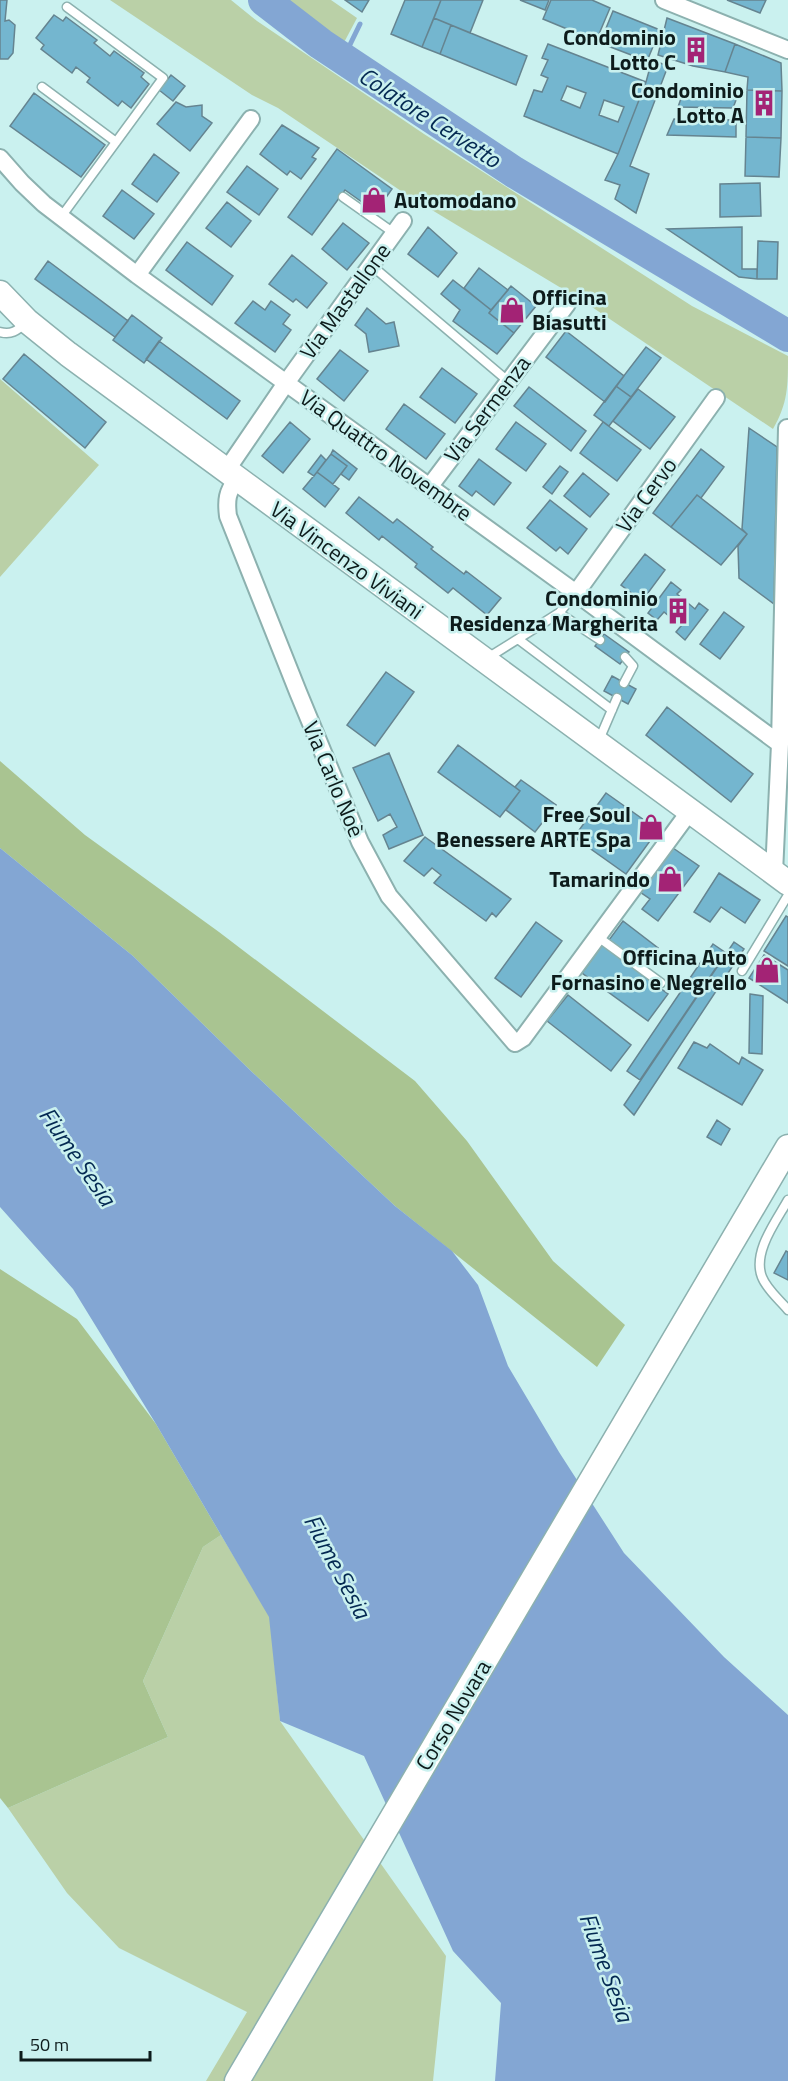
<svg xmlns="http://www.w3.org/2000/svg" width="788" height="2081" viewBox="0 0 788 2081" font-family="'Titillium Web',sans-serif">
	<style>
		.green { fill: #bad0a7 }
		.forest { fill: #a9c491 }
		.water { fill: #83a6d3 }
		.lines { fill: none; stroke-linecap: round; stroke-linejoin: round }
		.stream { stroke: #83a6d3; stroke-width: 5 }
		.river { stroke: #83a6d3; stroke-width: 32 }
		.building { fill: #74b6cf; stroke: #658490; stroke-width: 1.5; fill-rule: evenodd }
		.service-casing { stroke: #8cb1af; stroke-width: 11 }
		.minor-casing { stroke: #8cb1af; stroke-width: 20 }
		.secondary-casing { stroke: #8cb1af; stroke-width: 27 }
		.service { stroke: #fff; stroke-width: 8 }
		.minor { stroke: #fff; stroke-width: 16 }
		.secondary { stroke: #fff; stroke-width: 24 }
		.labels { text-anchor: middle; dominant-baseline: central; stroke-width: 5; stroke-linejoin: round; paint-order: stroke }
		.poi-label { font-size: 22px; font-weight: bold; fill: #0d1b1b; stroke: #caf1ef; text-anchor: end }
		.street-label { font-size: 22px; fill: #0d1b1b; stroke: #caf1ef }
		.water-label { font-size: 24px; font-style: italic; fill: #042952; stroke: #caf1ef }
	</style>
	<rect width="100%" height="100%" fill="#caf1ef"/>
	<path class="green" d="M 110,0 L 231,0 L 257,21 L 424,134 L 692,306 L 788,356 C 788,386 788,403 773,429 L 586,303 L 407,195 L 278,108 L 252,95 Z
		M 281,0 L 331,0 L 357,18 L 340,50 Z
		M 0,379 L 99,465 L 0,577 Z
		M 221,1535 L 270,1617 L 280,1721 L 446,1956 L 433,2081 L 206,2081 L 247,2012 L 119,1948 L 67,1893 L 8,1808 L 168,1737 L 143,1681 L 203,1547 Z"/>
	<path class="forest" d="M 0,761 L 85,835 L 219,932 L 415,1081 L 467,1141 L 553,1261 L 625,1325 L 597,1367 L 395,1206 L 252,1072 L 133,956 L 0,848 Z
		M 0,1269 L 77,1319 L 156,1424 L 221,1535 L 203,1547 L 143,1681 L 168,1737 L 8,1808 L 0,1798 Z"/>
	<path class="water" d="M 0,848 L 133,956 L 252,1072 L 395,1206 L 452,1251 L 478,1285 L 508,1366 L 559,1452 L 624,1553 L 724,1657 L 788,1715 L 788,2081 L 495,2081 L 501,2003 L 453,1951 L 364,1756 L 280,1721 L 269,1617 L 156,1424 L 73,1289 L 0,1207 Z"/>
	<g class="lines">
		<path class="stream" d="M 343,59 L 360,24"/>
		<path class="river" d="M 264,0 L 321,44 L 514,172 L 788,336"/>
	</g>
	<path class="building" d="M 0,0 L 7,0 L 5,21 L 9,20 L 15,25 L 13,53 L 8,59 L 0,59 Z
		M 345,0 L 369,0 L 362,12 Z
		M 405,0 L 441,0 L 422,47 L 391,34 Z
		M 441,0 L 483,0 L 470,33 L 434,18 Z
		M 520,0 L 549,0 L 545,10 Z
		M 551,0 L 592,0 L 610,8 L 596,41 L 543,19 Z
		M 727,0 L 766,0 L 760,13 Z
		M 613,11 L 660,30 L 647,61 L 600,43 Z
		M 54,15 L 63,21 L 66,17 L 97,40 L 94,43 L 110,56 L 114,51 L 144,73 L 141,77 L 149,84 L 131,108 L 122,101 L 118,106 L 87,82 L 90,78 L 76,67 L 72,73 L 41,49 L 44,45 L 36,38 Z
		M 434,18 L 451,25 L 440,54 L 422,47 Z
		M 667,18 L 735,44 L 725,72 L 693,66 L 658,55 Z
		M 451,25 L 527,56 L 516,85 L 440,54 Z
		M 548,44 L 646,82 L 618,154 L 524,116 L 534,90 L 542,92 L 548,78 L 541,75 L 548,60 L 542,58 ZM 567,86 L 586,93 L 580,108 L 561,100 ZM 604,100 L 624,107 L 618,122 L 599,115 Z
		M 735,44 L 781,63 L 782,91 L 747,90 L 748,77 L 725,72 Z
		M 652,60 L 668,66 L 630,166 L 649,174 L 636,213 L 615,199 L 620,185 L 605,180 L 618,154 L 646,82 Z
		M 171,75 L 185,86 L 173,101 L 159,90 Z
		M 684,90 L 739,92 L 733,108 L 678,107 Z
		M 747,90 L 782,91 L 781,138 L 746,137 Z
		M 34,93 L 105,145 L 81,177 L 10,126 Z
		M 176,102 L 186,107 L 202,105 L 202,116 L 212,123 L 190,151 L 157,124 Z
		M 674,119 L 736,120 L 736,137 L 667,135 Z
		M 282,125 L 319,148 L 312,157 L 316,159 L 301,179 L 290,171 L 287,175 L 260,154 Z
		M 746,137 L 781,138 L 779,177 L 745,176 Z
		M 337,149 L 392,189 L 376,212 L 345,190 L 312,235 L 288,217 Z
		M 154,154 L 179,173 L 157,202 L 132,184 Z
		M 247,166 L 278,189 L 259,215 L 227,192 Z
		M 760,183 L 761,216 L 720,217 L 720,184 Z
		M 122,190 L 154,214 L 134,239 L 103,216 Z
		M 227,202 L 251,221 L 231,247 L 206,228 Z
		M 343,223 L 369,243 L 347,270 L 322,249 Z
		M 428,227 L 457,253 L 438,277 L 408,254 Z
		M 742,227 L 742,269 L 757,269 L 757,279 L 739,277 L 667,229 Z
		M 758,241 L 778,242 L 777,279 L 757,279 Z
		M 187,242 L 233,276 L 212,305 L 166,270 Z
		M 292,255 L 327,283 L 307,308 L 296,299 L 293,302 L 269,284 Z
		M 48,261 L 128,321 L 115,337 L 35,279 Z
		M 479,268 L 508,290 L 491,310 L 464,288 Z
		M 453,280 L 491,310 L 489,313 L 514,333 L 497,354 L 453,321 L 460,310 L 441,294 Z
		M 511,286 L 536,306 L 514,333 L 489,313 Z
		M 253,301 L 265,310 L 271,301 L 290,315 L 283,324 L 291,330 L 275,352 L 235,323 Z
		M 367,308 L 386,324 L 394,322 L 399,346 L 369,352 L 366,334 L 355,325 Z
		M 132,315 L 162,338 L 144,363 L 113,340 Z
		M 566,331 L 624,376 L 605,402 L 546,357 Z
		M 159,341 L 240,401 L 227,419 L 146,359 Z
		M 646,347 L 661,358 L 631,397 L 616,386 Z
		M 340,350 L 368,371 L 344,401 L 317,379 Z
		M 24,354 L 106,422 L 85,448 L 3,379 Z
		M 442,368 L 477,394 L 455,423 L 420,397 Z
		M 616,386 L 631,397 L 609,426 L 594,415 Z
		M 529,387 L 586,431 L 571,451 L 514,406 Z
		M 638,389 L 675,417 L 650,449 L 613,421 Z
		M 404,404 L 445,434 L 426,459 L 386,429 Z
		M 290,422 L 310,439 L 283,473 L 262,456 Z
		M 516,422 L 546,444 L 526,471 L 496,449 Z
		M 603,422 L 641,450 L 617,481 L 580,453 Z
		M 749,428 L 777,447 L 774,604 L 739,578 L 738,546 L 747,534 L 742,529 Z
		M 701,449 L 724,467 L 701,498 L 697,495 L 671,527 L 653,513 Z
		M 333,450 L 357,469 L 349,480 L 341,474 L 347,466 L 331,454 Z
		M 331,454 L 347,466 L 333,484 L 317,472 Z
		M 321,455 L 326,460 L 314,476 L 308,472 Z
		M 479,459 L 511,483 L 494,505 L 476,491 L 472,496 L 459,486 Z
		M 560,466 L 568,472 L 552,494 L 543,487 Z
		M 317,472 L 339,489 L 325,507 L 303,489 Z
		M 583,473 L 609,494 L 590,517 L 564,496 Z
		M 697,495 L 747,534 L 721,565 L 671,527 Z
		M 359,497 L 393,523 L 397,519 L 433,547 L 431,549 L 464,574 L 466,571 L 501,598 L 487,615 L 453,588 L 448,593 L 415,567 L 417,564 L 382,536 L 379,540 L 346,513 Z
		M 550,500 L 587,529 L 568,554 L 560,547 L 556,551 L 527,528 Z
		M 645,554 L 665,570 L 642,601 L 621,585 Z
		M 671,582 L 681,590 L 677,594 L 695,609 L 699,603 L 708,610 L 685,640 L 676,632 L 681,626 L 664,612 L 657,620 L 648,613 Z
		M 724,612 L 744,627 L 720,659 L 700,644 Z
		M 604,634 L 629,652 L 620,664 L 595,646 Z
		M 386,672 L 414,692 L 375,746 L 347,725 Z
		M 612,676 L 636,689 L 628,704 L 604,691 Z
		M 667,707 L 753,774 L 731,802 L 646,735 Z
		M 458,745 L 520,791 L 500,817 L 438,772 Z
		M 389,753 L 423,835 L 389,849 L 383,835 L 397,827 L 390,814 L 378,821 L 353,768 Z
		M 521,780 L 556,805 L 535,832 L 506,810 L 520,791 L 515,787 Z
		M 606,793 L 658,830 L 626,874 L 574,837 Z
		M 425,837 L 511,899 L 496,917 L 492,913 L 486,921 L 434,883 L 441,875 L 432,868 L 424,876 L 404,861 Z
		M 673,848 L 699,866 L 658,921 L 642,909 L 650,899 L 640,892 Z
		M 719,873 L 760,900 L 745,923 L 721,907 L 710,922 L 694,912 Z
		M 786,916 L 788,917 L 788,966 L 764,951 Z
		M 623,921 L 658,948 L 644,967 L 609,940 Z
		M 536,922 L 562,941 L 521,997 L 495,978 Z
		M 734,942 L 744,949 L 634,1115 L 624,1105 Z
		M 713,944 L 726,953 L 640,1080 L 627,1071 Z
		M 602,945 L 668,994 L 648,1021 L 582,973 Z
		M 764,955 L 788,970 L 788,1003 L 749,978 Z
		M 750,994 L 763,996 L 762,1054 L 749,1053 Z
		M 568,995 L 631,1045 L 611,1071 L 547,1021 Z
		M 694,1042 L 707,1048 L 710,1044 L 739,1064 L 742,1057 L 763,1070 L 742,1105 L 678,1068 Z
		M 717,1120 L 730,1129 L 721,1145 L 707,1137 Z
		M 786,1251 L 788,1252 L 788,1280 L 774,1273 Z"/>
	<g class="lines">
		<g class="service-casing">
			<path id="service" d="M 42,87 L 116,142
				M 343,197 L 394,233
				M 61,217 L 163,78 L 67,7
				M 371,265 L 508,381
				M 0,332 C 11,335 17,331 25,323
				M 559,613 L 576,593
				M 518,639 L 612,710
				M 486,659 L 559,613 L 600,640
				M 624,683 L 633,666 L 625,657
				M 599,740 L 617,698
				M 598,937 L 661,983
				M 742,971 L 788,895
				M 788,1200 C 777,1220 752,1252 762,1277 C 767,1290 780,1300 788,1310"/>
		</g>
		<g class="minor-casing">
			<path id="minor" d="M 664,0 L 788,50
				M 0,158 L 22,183 L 44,204 L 137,275 L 576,593 L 780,744
				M 137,275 L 251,119
				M 226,471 L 286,383 L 403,221
				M 237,479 C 227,492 226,500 228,516 L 298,692 L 360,842 L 389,896 L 515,1043 L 523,1038 L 690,811
				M 430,486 L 567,304
				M 576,593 L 716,398
				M 774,873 L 780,744 L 787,428"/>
		</g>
		<g class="secondary-casing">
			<path id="secondary" d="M 0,293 L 27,321 L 68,354 L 788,883
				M 237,2081 L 788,1147"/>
		</g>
		<use href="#service" class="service"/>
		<use href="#minor" class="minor"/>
		<use href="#secondary" class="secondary"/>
	</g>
	<defs>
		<g id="building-bare" transform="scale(2.07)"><path d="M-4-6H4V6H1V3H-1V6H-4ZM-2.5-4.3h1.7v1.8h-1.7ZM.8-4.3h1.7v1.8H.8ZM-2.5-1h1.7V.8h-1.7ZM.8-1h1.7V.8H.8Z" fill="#a32375" stroke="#caf1ef" stroke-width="2.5" paint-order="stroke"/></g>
		<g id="shop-bare" transform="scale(2.07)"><path d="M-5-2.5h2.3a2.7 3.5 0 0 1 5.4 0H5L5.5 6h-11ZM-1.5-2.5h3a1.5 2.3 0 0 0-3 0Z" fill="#a32375" stroke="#caf1ef" stroke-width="2.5" paint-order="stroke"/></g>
	</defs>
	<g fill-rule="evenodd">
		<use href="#building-bare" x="696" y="50"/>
		<use href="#building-bare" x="764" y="103"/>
		<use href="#shop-bare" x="374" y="200"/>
		<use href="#shop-bare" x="512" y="310"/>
		<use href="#building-bare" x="678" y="611"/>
		<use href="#shop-bare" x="651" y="827"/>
		<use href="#shop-bare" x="670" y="879"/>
		<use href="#shop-bare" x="767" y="970"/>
	</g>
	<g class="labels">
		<g class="poi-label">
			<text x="676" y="37">Condominio<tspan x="676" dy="25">Lotto C</tspan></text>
			<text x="744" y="90">Condominio<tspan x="744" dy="25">Lotto A</tspan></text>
			<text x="394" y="200" text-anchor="start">Automodano</text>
			<text x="532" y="297" text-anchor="start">Officina<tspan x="532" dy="25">Biasutti</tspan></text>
			<text x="658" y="598">Condominio<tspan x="658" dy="25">Residenza Margherita</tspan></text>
			<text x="631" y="814">Free Soul<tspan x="631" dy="25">Benessere ARTE Spa</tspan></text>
			<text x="650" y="879">Tamarindo</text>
			<text x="747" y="957">Officina Auto<tspan x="747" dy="25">Fornasino e Negrello</tspan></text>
		</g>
		<g class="street-label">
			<text transform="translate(345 301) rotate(-54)">Via Mastallone</text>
			<text transform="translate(487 409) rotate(-53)">Via Sermenza</text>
			<text transform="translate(386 455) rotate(36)">Via Quattro Novembre</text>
			<text transform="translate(646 495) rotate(-54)">Via Cervo</text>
			<text transform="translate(347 560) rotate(36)">Via Vincenzo Viviani</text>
			<text transform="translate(334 779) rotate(67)">Via Carlo Noè</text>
			<text transform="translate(453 1715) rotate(-59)">Corso Novara</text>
		</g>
		<g class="water-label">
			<text transform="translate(430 117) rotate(33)">Colatore Cervetto</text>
			<text transform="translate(78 1156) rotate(55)">Fiume Sesia</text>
			<text transform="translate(338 1566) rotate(62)">Fiume Sesia</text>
			<text transform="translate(607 1967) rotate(70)">Fiume Sesia</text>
		</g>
	</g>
	<path d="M21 2051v9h129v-9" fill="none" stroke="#0d1b1b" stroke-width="3"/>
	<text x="30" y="2051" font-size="18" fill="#0d1b1b" stroke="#caf1ef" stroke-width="4.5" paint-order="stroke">50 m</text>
</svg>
